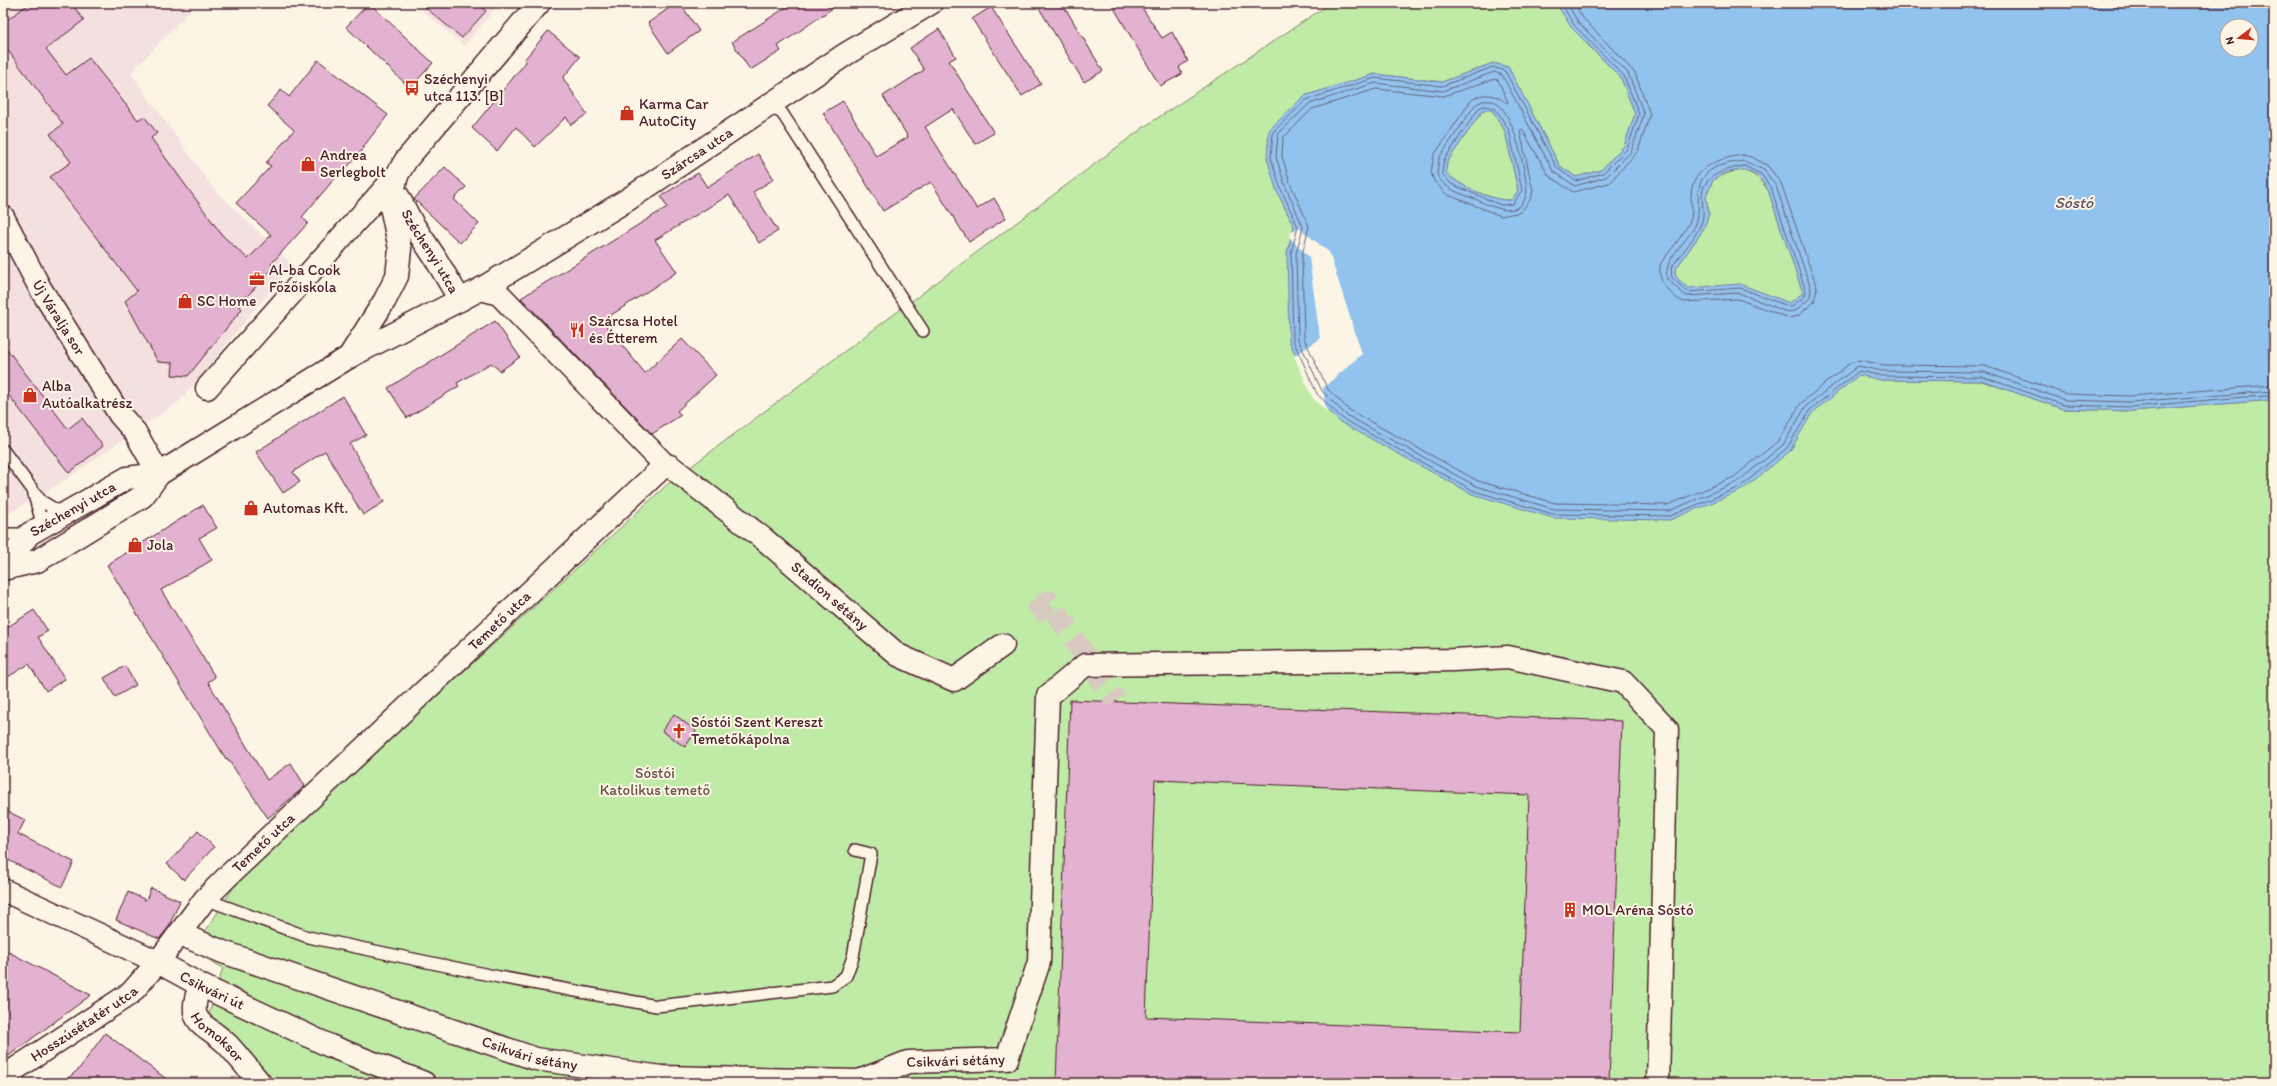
<svg xmlns="http://www.w3.org/2000/svg" width="2277" height="1086" viewBox="0 0 2277 1086" font-family="Itim,sans-serif">
	<style>
		.built { fill: #f4e1df }
		.green { fill: #c0eba7; stroke: #858569 }
		.water { fill: #92c3ee; stroke: #7581a0; fill-rule: evenodd }
		.pier { fill: #fcf5e5 }
		.lines { fill: none; stroke-linecap: round; stroke-linejoin: round }
		.shore { stroke: #676179; stroke-width: 1 }
		.building { fill: #e3b2d1; stroke: #4a1f2b; fill-rule: evenodd }
		.street-tunnel { stroke: #d8cac0; stroke-width: 22; stroke-dasharray: 22 11; stroke-linecap: butt }
		.lane-casing { stroke: #4a1f2b; stroke-width: 14 }
		.street-casing { stroke: #4a1f2b; stroke-width: 25 }
		.secondary-casing { stroke: #4a1f2b; stroke-width: 25 }
		.lane { stroke: #fcf5e5; stroke-width: 11 }
		.street { stroke: #fcf5e5; stroke-width: 22 }
		.secondary { stroke: #fcf5e5; stroke-width: 22 }
		.labels { text-anchor: middle; dominant-baseline: central; stroke-width: 4; stroke-linejoin: round; paint-order: stroke }
		.poi-label { font-size: 15px; fill: #4a1f2b; stroke: #fcf5e5; text-anchor: start }
		.street-label { font-size: 15px; fill: #4a1f2b; stroke: #fcf5e5 }
		.park-label { font-size: 15px; fill: #68524a; stroke: #fcf5e5 }
		.water-label { font-size: 16px; font-style: italic; fill: #605066; stroke: #fcf5e5 }
	</style>
	<rect width="100%" height="100%" fill="#fcf5e5"/>
	<filter id="ink" filterUnits="userSpaceOnUse"><feTurbulence type="fractalNoise" baseFrequency=".025" numOctaves="2"/><feDisplacementMap in="SourceGraphic" scale="8" xChannelSelector="R" yChannelSelector="G"/><feConvolveMatrix kernelMatrix="1 2 1 2 8 2 1 2 1" color-interpolation-filters="sRGB"/></filter>
	<g filter="url(#ink)">
		<path class="built" d="M 3,3 L 197,3 L 131,73 L 213,188 L 292,264 L 180,401 L 62,482 L 3,517 Z
			M 414,3 L 500,3 L 464,46 Z"/>
		<path class="green" d="M 1331,3 L 1693,3 L 1851,218 L 1586,43 L 1621,78 L 1635,114 L 1624,146 L 1601,170 L 1576,177 L 1560,166 L 1508,67 L 1493,63 L 1442,82 L 1375,74 L 1304,96 L 1276,189 L 1294,227 L 1287,253 L 1638,258 L 1688,288 L 1676,277 L 1675,270 L 1703,230 L 1709,214 L 1706,197 L 1713,180 C 1738,167 1750,166 1768,190 L 1803,293 L 1790,303 L 1859,374 L 1881,380 L 1982,381 L 2063,409 L 2131,411 L 2274,400 L 2274,1083 L 271,1083 L 208,1017 L 223,968 L 193,951 L 240,877 L 669,483 L 1144,127 Z
			M 1483,110 L 1492,110 L 1505,131 L 1518,191 L 1512,200 C 1495,202 1456,185 1446,172 L 1447,162 Z"/>
		<path class="water" d="M 1556,3 L 2274,3 L 2274,400 L 2131,411 L 2063,409 L 1982,381 L 1881,380 L 1859,375 L 1812,413 L 1790,451 L 1742,490 L 1670,520 L 1553,518 L 1472,494 L 1340,422 L 1314,396 L 1289,341 L 1287,253 L 1294,227 L 1276,189 L 1267,158 L 1269,130 L 1304,96 L 1375,74 L 1442,82 L 1493,63 L 1508,67 L 1560,166 L 1576,177 L 1601,170 L 1624,146 L 1635,114 L 1621,78 L 1571,27 ZM 2227,26 L 2251,26 L 2251,50 L 2227,50 ZM 1483,110 L 1492,110 L 1505,131 L 1518,190 L 1512,200 C 1495,202 1456,185 1446,172 L 1447,162 ZM 1745,170 L 1759,177 L 1768,190 L 1803,293 L 1790,303 L 1740,284 L 1688,288 L 1676,277 L 1675,270 L 1703,230 L 1709,214 L 1706,197 L 1713,180 L 1728,172 Z"/>
		<path class="pier" d="M 1299,228 L 1329,252 L 1362,354 L 1323,388 L 1326,411 L 1312,397 L 1294,356 L 1320,339 L 1309,257 L 1289,237 L 1290,233 Z"/>
		<g class="lines">
			<path class="shore" d="M 1561,3 L 1574,25 L 1624,76 L 1639,114 L 1627,149 L 1603,173 L 1576,181 L 1557,168 L 1505,71 L 1493,67 L 1442,86 L 1375,78 L 1306,100 L 1273,132 L 1271,158 L 1280,187 L 1298,227 L 1291,253 L 1293,340 L 1317,394 L 1343,419 L 1474,491 L 1553,514 L 1670,516 L 1740,487 L 1787,448 L 1810,410 L 1859,371 L 1882,376 L 1983,377 L 2064,405 L 2131,407 L 2244,397 L 2274,396
				M 1567,3 L 1578,22 L 1628,73 L 1644,114 L 1631,152 L 1606,177 L 1575,186 L 1553,171 L 1502,75 L 1494,72 L 1443,91 L 1375,83 L 1309,104 L 1278,134 L 1276,157 L 1285,185 L 1303,227 L 1296,254 L 1298,339 L 1322,391 L 1346,415 L 1476,486 L 1554,509 L 1669,511 L 1737,482 L 1783,445 L 1806,406 L 1858,366 L 1882,371 L 1984,372 L 2065,400 L 2130,402 L 2274,391
				M 1574,3 L 1583,18 L 1635,73 L 1650,114 L 1638,151 L 1609,183 L 1573,192 L 1549,176 L 1522,129 L 1520,131 L 1533,191 L 1531,199 L 1521,212 L 1501,216 L 1446,194 L 1434,181 L 1431,172 L 1434,155 L 1470,102 C 1480,91 1497,94 1506,103 L 1508,102 L 1498,80 L 1494,79 L 1444,96 L 1376,89 L 1312,109 L 1283,138 L 1282,156 L 1290,183 L 1309,226 L 1302,255 L 1304,338 L 1327,388 L 1349,410 L 1478,481 L 1555,503 L 1668,505 L 1734,477 L 1778,441 L 1801,403 L 1850,363 L 1860,360 L 1883,365 L 1985,366 L 2066,394 L 2130,396 L 2274,385
				M 1483,101 C 1488,101 1494,100 1498,104 C 1515,118 1525,169 1527,191 C 1522,222 1493,207 1475,199 C 1460,193 1445,190 1437,175 L 1439,158 L 1475,105 Z
				M 1483,106 L 1495,108 L 1509,130 L 1522,190 L 1513,204 L 1501,205 L 1451,184 L 1442,173 L 1444,160 L 1479,108 Z
				M 1743,155 L 1751,157 L 1767,165 L 1781,183 L 1817,288 L 1814,302 L 1798,316 L 1789,318 L 1738,299 L 1684,302 C 1670,296 1655,279 1661,263 C 1670,250 1682,237 1689,223 C 1694,213 1691,206 1691,196 C 1692,167 1719,158 1743,155 Z
				M 1744,161 L 1764,170 L 1776,186 L 1811,289 L 1810,298 L 1795,311 L 1787,312 L 1739,293 L 1686,296 L 1667,279 C 1663,259 1686,243 1695,226 C 1703,210 1692,189 1706,174 C 1715,164 1732,163 1744,161 Z
				M 1744,166 L 1761,174 L 1771,188 L 1806,291 L 1805,296 L 1791,307 L 1740,288 L 1688,292 L 1672,278 L 1671,268 C 1680,255 1692,242 1699,228 C 1705,217 1703,210 1702,198 C 1701,175 1726,169 1744,166 Z"/>
		</g>
		<path class="building" d="M 30,3 L 71,3 L 84,20 L 46,49 L 66,75 L 89,58 L 138,120 L 144,116 L 157,133 L 151,138 L 222,235 L 248,259 L 271,235 L 236,203 L 271,166 L 266,163 L 294,130 L 267,106 L 281,90 L 289,97 L 318,60 L 388,115 L 363,147 L 364,148 L 343,172 L 341,171 L 302,217 L 308,223 L 271,264 L 274,267 L 239,305 L 242,309 L 188,376 L 172,375 L 173,363 L 158,362 L 125,301 L 137,291 L 50,177 L 71,162 L 50,134 L 63,124 L 3,44 L 3,23 Z
			M 369,3 L 433,63 L 410,88 L 346,27 Z
			M 420,3 L 477,3 L 486,11 L 462,38 Z
			M 676,3 L 680,3 L 699,31 L 668,53 L 648,23 Z
			M 793,3 L 840,3 L 778,46 L 781,51 L 750,70 L 732,42 Z
			M 1036,3 L 1062,3 L 1103,71 L 1084,82 Z
			M 1111,3 L 1139,3 L 1162,38 L 1172,32 L 1188,61 L 1179,67 L 1182,74 L 1160,86 Z
			M 991,7 L 1041,84 L 1022,96 L 972,19 Z
			M 939,29 L 956,57 L 949,61 L 994,133 L 975,144 L 953,109 L 925,127 L 977,209 L 994,198 L 1006,218 L 969,242 L 931,182 L 883,211 L 823,113 L 843,101 L 876,156 L 908,137 L 883,96 L 924,70 L 910,48 Z
			M 548,31 L 580,57 L 563,78 L 587,114 L 571,125 L 566,117 L 535,147 L 516,127 L 497,151 L 472,128 L 526,62 L 524,60 Z
			M 758,154 L 774,179 L 753,192 L 778,231 L 759,243 L 729,195 L 655,240 L 677,272 L 602,321 L 645,373 L 682,339 L 716,375 L 677,411 L 681,415 L 652,434 L 521,298 L 667,207 L 661,196 L 698,173 L 707,187 Z
			M 445,167 L 466,187 L 454,199 L 479,224 L 460,243 L 414,199 Z
			M 495,321 L 520,357 L 500,371 L 491,363 L 457,383 L 459,386 L 407,418 L 388,388 Z
			M 3,344 L 68,429 L 82,418 L 103,446 L 69,473 L 3,388 Z
			M 343,396 L 366,435 L 350,444 L 384,502 L 363,515 L 325,451 L 293,472 L 300,482 L 283,493 L 256,452 Z
			M 203,505 L 217,528 L 199,538 L 212,560 L 161,590 L 215,677 L 208,682 L 267,780 L 291,763 L 305,786 L 268,818 L 227,758 L 226,759 L 107,565 Z
			M 34,610 L 48,631 L 38,637 L 65,679 L 46,691 L 29,664 L 3,680 L 3,630 Z
			M 125,666 L 136,685 L 115,697 L 104,678 Z
			M 1070,700 L 1622,721 L 1609,1083 L 1056,1083 ZM 1155,780 L 1529,795 L 1520,1032 L 1146,1017 Z
			M 674,714 L 696,731 L 685,747 L 662,731 Z
			M 3,809 L 25,820 L 18,834 L 74,862 L 62,887 L 6,859 L 3,864 Z
			M 198,831 L 214,847 L 184,880 L 167,864 Z
			M 151,888 L 180,901 L 168,928 L 159,939 L 116,920 L 128,892 L 146,900 Z
			M 3,949 L 91,995 L 3,1060 Z
			M 105,1033 L 146,1064 L 172,1083 L 62,1083 L 79,1069 Z"/>
		<g class="lines">
			<path class="street-tunnel" d="M 1033,615 L 1048,601 L 1116,701"/>
			<g class="lane-casing">
				<path id="lane" d="M 768,106 L 782,113 L 923,331
					M 3,450 L 41,501 L 63,514
					M 34,495 L 43,526
					M 3,534 L 29,534
					M 205,899 L 308,937 L 499,977 L 657,1006 L 832,986 L 846,976 L 853,957 L 871,854 L 855,850"/>
			</g>
			<g class="street-casing">
				<g id="street">
					<path id="s1" d="M 398,196 L 412,223 L 434,256 L 460,300"/>
					<path id="s2" d="M 3,217 L 40,288 L 120,415 L 135,432 L 159,474"/>
					<path d="M 349,357 L 385,300 L 397,276 L 400,249 L 390,202 L 397,176"/>
					<path d="M 207,388 L 397,175 L 406,160 L 539,3"/>
					<path id="s3" d="M 665,465 L 670,466 L 765,540 L 898,655 L 954,680 L 1003,645"/>
					<path id="s4" d="M 180,934 L 223,952 L 536,1059 L 661,1077 L 859,1081 L 908,1062 L 1007,1059 L 1039,962 L 1048,696 L 1085,665 L 1453,660 L 1508,657 L 1623,682 L 1667,729 L 1658,1083"/>
					<path id="s5" d="M 200,985 C 185,1026 204,1021 228,1045 C 239,1057 249,1070 260,1083"/>
					<path id="s6" d="M 3,1077 L 131,993 L 158,962 L 205,899 L 230,874 L 665,465 L 499,294 L 481,289"/>
				</g>
			</g>
			<g class="secondary-casing">
				<g id="secondary">
					<path id="s7" d="M 3,569 L 37,561 L 143,496 L 159,474 L 349,357 L 481,289 L 627,200 L 846,54 L 931,3"/>
					<path id="s8" d="M 3,569 L 29,534 L 127,478 L 159,474"/>
					<path id="s9" d="M 3,890 L 158,962 L 200,985 L 330,1046 L 424,1083"/>
				</g>
			</g>
			<use href="#lane" class="lane"/>
			<use href="#street" class="street"/>
			<use href="#secondary" class="secondary"/>
		</g>
	</g>
	<defs>
		<g id="bus-bare" transform="scale(1.2)"><path d="M-5-6H5V4H4V6H2V4H-2V6H-4V4H-5ZM-3.5-4V0h7V-4ZM-3.5 1.2v1.5H-2V1.2ZM2 1.2v1.5H3.5V1.2Z" fill="#c8321e" stroke="#fcf5e5" stroke-width="2.5" paint-order="stroke"/></g>
		<g id="shop-bare" transform="scale(1.2)"><path d="M-5-2.5h2.3a2.7 3.5 0 0 1 5.4 0H5L5.5 6h-11ZM-1.5-2.5h3a1.5 2.3 0 0 0-3 0Z" fill="#c8321e" stroke="#fcf5e5" stroke-width="2.5" paint-order="stroke"/></g>
		<g id="office-bare" transform="scale(1.2)"><path d="M-6-3h4V-5.5h4V-3h4V5H-6ZM-1-4.5V-3h2v-1.5ZM-6 0V1H6V0Z" fill="#c8321e" stroke="#fcf5e5" stroke-width="2.5" paint-order="stroke"/></g>
		<g id="restaurant-bare" transform="scale(1.2)"><path d="M-5-6h1v4h1v-4h1v4h1v-4h1v5L-1.5 .5V6h-2V.5L-5-1ZM5-6V6H3V1.5H1.5Q1.5-4 5-6Z" fill="#c8321e" stroke="#fcf5e5" stroke-width="2.5" paint-order="stroke"/></g>
		<g id="church-bare" transform="scale(1.2)"><path d="M-1.2-6h2.4v3.5h3.3v2.4h-3.3V6h-2.4V-.1h-3.3v-2.4h3.3Z" fill="#c8321e" stroke="#fcf5e5" stroke-width="2.5" paint-order="stroke"/></g>
		<g id="building-bare" transform="scale(1.2)"><path d="M-4-6H4V6H1V3H-1V6H-4ZM-2.5-4.3h1.7v1.8h-1.7ZM.8-4.3h1.7v1.8H.8ZM-2.5-1h1.7V.8h-1.7ZM.8-1h1.7V.8H.8Z" fill="#c8321e" stroke="#fcf5e5" stroke-width="2.5" paint-order="stroke"/></g>
	</defs>
	<g fill-rule="evenodd">
		<use href="#bus-bare" x="412" y="88"/>
		<use href="#shop-bare" x="627" y="113"/>
		<use href="#shop-bare" x="308" y="164"/>
		<use href="#office-bare" x="257" y="279"/>
		<use href="#shop-bare" x="185" y="301"/>
		<use href="#restaurant-bare" x="577" y="330"/>
		<use href="#shop-bare" x="30" y="395"/>
		<use href="#shop-bare" x="251" y="508"/>
		<use href="#shop-bare" x="135" y="545"/>
		<use href="#church-bare" x="679" y="731"/>
		<use href="#building-bare" x="1570" y="910"/>
	</g>
	<g class="labels">
		<g class="poi-label">
			<text x="424" y="79">Széchenyi<tspan x="424" dy="17">utca 113. [B]</tspan></text>
			<text x="639" y="104">Karma Car<tspan x="639" dy="17">AutoCity</tspan></text>
			<text x="320" y="155">Andrea<tspan x="320" dy="17">Serlegbolt</tspan></text>
			<text x="269" y="270">Al-ba Cook<tspan x="269" dy="17">Főzőiskola</tspan></text>
			<text x="197" y="301">SC Home</text>
			<text x="589" y="321">Szárcsa Hotel<tspan x="589" dy="17">és Étterem</tspan></text>
			<text x="42" y="386">Alba<tspan x="42" dy="17">Autóalkatrész</tspan></text>
			<text x="263" y="508">Automas Kft.</text>
			<text x="147" y="545">Jola</text>
			<text x="691" y="722">Sóstói Szent Kereszt<tspan x="691" dy="17">Temetőkápolna</tspan></text>
			<text x="1582" y="910">MOL Aréna Sóstó</text>
		</g>
		<g class="street-label">
			<text stroke="none"><textPath href="#s7" startOffset="813">Szárcsa utca</textPath></text>
			<text stroke="none"><textPath href="#s1" startOffset="64">Széchenyi utca</textPath></text>
			<text stroke="none"><textPath href="#s2" startOffset="115">Új Váralja sor</textPath></text>
			<text stroke="none"><textPath href="#s8" startOffset="94">Széchenyi utca</textPath></text>
			<text stroke="none"><textPath href="#s3" startOffset="211">Stadion sétány</textPath></text>
			<text stroke="none"><textPath href="#s6" startOffset="678">Temető utca</textPath></text>
			<text stroke="none"><textPath href="#s6" startOffset="354">Temető utca</textPath></text>
			<text stroke="none"><textPath href="#s9" startOffset="232">Csikvári út</textPath></text>
			<text stroke="none"><textPath href="#s6" startOffset="97">Hosszúsétatér utca</textPath></text>
			<text stroke="none"><textPath href="#s5" startOffset="62">Homoksor</textPath></text>
			<text stroke="none"><textPath href="#s4" startOffset="370">Csikvári sétány</textPath></text>
			<text stroke="none"><textPath href="#s4" startOffset="802">Csikvári sétány</textPath></text>
		</g>
		<g class="park-label">
			<text x="655" y="773">Sóstói<tspan x="655" dy="17">Katolikus temető</tspan></text>
		</g>
		<g class="water-label">
			<text x="2074" y="202">Sóstó</text>
		</g>
	</g>
	<rect width="2277" height="1086" fill="none" stroke="#fcf5e5" stroke-width="16"/>
	<rect x="8" y="8" width="2261" height="1070" fill="none" stroke="#4a1f2b" stroke-width="1.5" filter="url(#ink)"/>
	<g transform="translate(2239 38) rotate(254)"><circle r="19" fill="#fcf5e5" stroke="#b59f9b"/>
	<path d="M0-3L7 15L0 10L-7 15Z" fill="#c8321e"/>
	<text y="-6" font-size="11" font-weight="bold" text-anchor="middle" fill="#4a1f2b">N</text>
	</g>
</svg>
